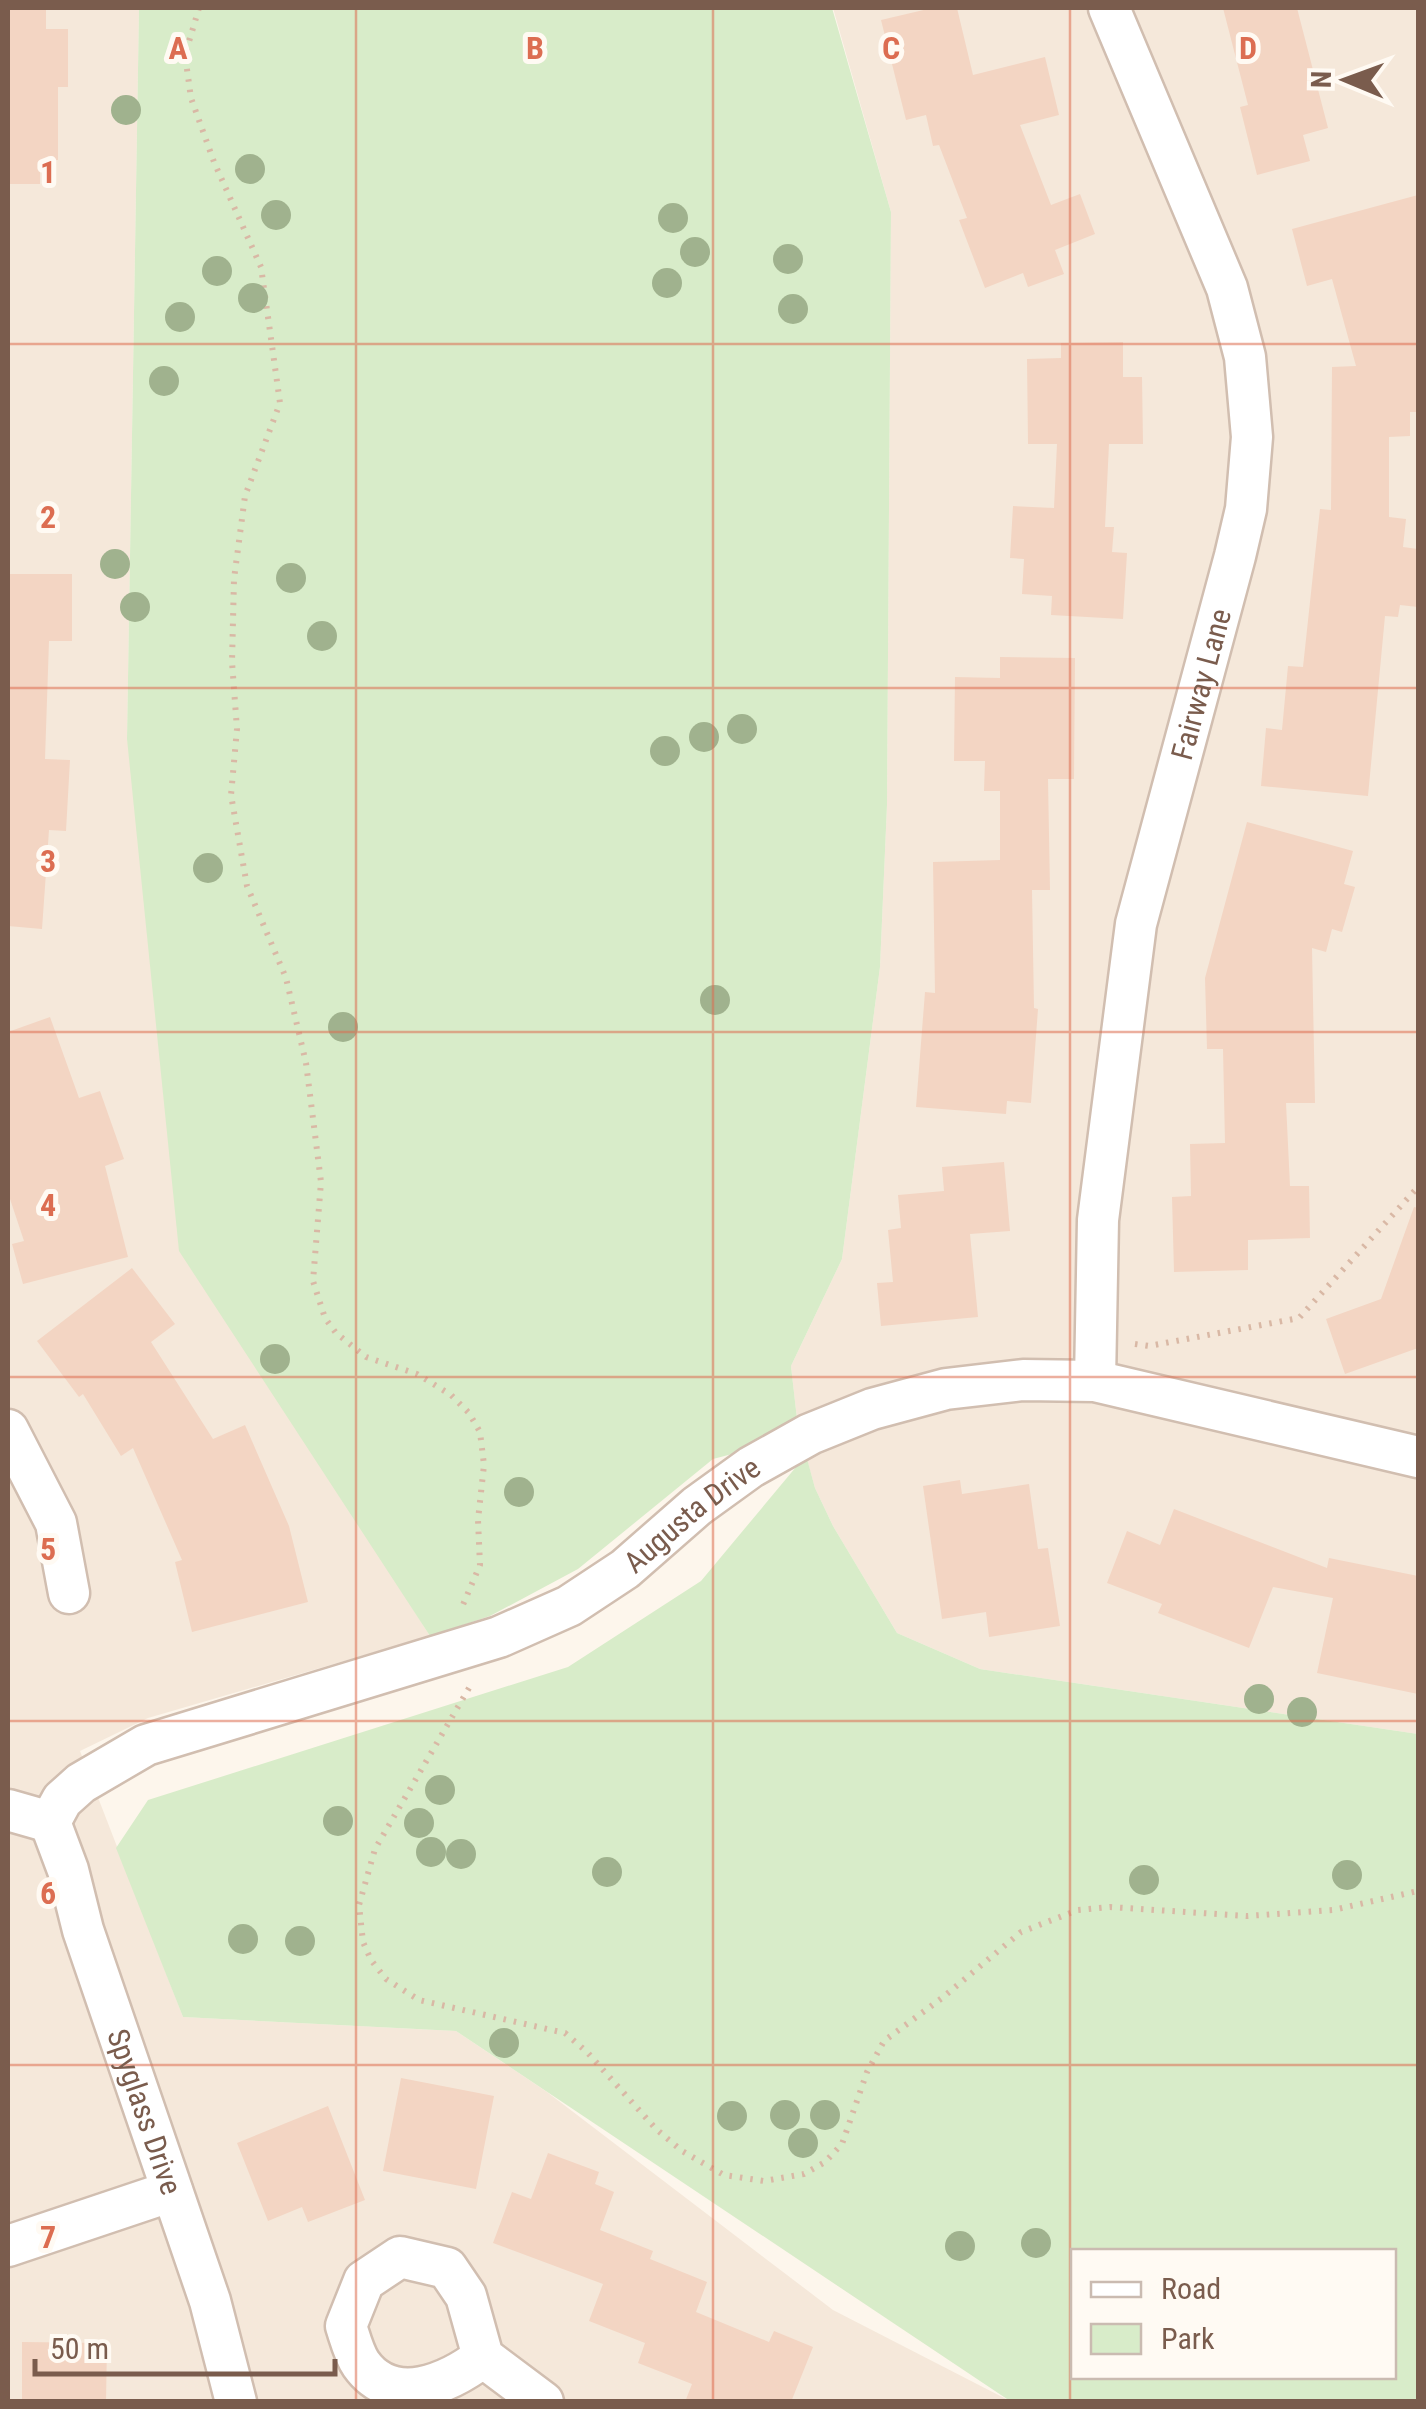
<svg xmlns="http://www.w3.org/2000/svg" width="1426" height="2409" viewBox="0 0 1426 2409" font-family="'Roboto Condensed',sans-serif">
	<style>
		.residential { fill: #f5e8da }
		.green { fill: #d8ecc9; fill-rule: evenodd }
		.building { fill: #f3d5c3 }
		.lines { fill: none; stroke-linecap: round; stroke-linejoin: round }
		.minor-casing { stroke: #d1beb0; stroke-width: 45 }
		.path { stroke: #d9b8a5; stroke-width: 6; stroke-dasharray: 2.5 8; stroke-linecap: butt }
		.minor { stroke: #fff; stroke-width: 40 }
		.tree { fill: #a0b28e }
		.grid { fill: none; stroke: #dc6d51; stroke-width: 2.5; stroke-opacity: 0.55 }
		.labels { text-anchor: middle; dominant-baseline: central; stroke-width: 10; stroke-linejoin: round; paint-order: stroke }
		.street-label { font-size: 30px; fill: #7a5c4d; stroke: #fffaf3 }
		.grid-label { font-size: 32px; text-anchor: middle; font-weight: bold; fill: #dc6d51; stroke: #fffaf3; stroke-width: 10; stroke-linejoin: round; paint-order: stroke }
	</style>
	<rect width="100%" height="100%" fill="#fdf6ec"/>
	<path class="residential" d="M 8,8 L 139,8 L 127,739 L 406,1598 L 430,1636 L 148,1718 L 80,1751 L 183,2017 L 456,2031 L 547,2092 L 833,2310 L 1010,2401 L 8,2402 Z
		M 833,8 L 1418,8 L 1418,1734 L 980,1669 L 897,1633 L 833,1526 L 815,1488 L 798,1428 L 791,1366 L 842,1259 L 880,967 L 887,805 L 891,212 Z"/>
	<path class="green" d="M 139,8 L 832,8 L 891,212 L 887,805 L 880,967 L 842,1259 L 791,1366 L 798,1428 L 755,1448 L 713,1459 L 578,1569 L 490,1616 L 430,1636 L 179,1251 L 127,739 Z
		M 806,1455 L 815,1488 L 833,1526 L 897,1633 L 980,1669 L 1418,1734 L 1418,2401 L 1010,2401 L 456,2031 L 183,2017 L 116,1848 L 148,1800 L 568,1667 L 701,1581 ZM 1074,2252 L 1394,2252 L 1394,2376 L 1074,2376 Z"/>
	<path class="building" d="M 932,8 L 957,8 L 973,75 L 1045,57 L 1059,115 L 1020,125 L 1051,205 L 1080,194 L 1095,234 L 1055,250 L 1064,274 L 1028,287 L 1023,273 L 985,288 L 959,220 L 967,218 L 939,145 L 933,146 L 926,115 L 906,120 L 881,20 Z
		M 1223,8 L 1297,8 L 1328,128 L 1303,135 L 1310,161 L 1257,175 L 1240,107 L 1248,105 Z
		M 8,10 L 46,10 L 46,29 L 68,29 L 68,87 L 58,87 L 58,160 L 40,160 L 40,184 L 8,184 Z
		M 1418,195 L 1418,412 L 1410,412 L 1410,436 L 1389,437 L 1389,517 L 1406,519 L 1403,547 L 1418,549 L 1418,607 L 1400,605 L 1398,617 L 1385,616 L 1368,796 L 1261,786 L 1266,728 L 1282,730 L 1288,666 L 1303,667 L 1320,509 L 1331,510 L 1332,367 L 1356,366 L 1332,279 L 1307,286 L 1292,229 Z
		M 1123,342 L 1123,377 L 1142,377 L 1143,444 L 1109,444 L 1105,527 L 1114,527 L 1112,552 L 1127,553 L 1123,619 L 1051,615 L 1052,596 L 1022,594 L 1024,559 L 1010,558 L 1013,506 L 1054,508 L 1057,444 L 1028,444 L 1027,359 L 1061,358 L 1061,343 Z
		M 8,574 L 72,574 L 72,641 L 49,641 L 45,759 L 70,760 L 66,831 L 49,830 L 42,929 L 8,926 Z
		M 1000,657 L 1075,658 L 1074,779 L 1048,779 L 1050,890 L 1032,890 L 1034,1008 L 1038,1009 L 1031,1103 L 1007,1101 L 1006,1114 L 916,1107 L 925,992 L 935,993 L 933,862 L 1000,860 L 1000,791 L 984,791 L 985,761 L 954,761 L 955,677 L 1000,678 Z
		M 1247,822 L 1353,851 L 1344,884 L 1355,887 L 1342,932 L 1332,929 L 1326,952 L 1312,948 L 1315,1103 L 1286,1103 L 1290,1186 L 1309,1186 L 1310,1238 L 1248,1240 L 1248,1270 L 1174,1272 L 1172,1197 L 1191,1196 L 1190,1144 L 1225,1143 L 1223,1049 L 1207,1049 L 1205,978 Z
		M 50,1017 L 79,1098 L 100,1091 L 124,1159 L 105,1166 L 128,1257 L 23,1284 L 12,1244 L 24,1241 L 8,1193 L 8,1032 Z
		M 1004,1162 L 1010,1231 L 970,1234 L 978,1317 L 881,1326 L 877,1283 L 893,1282 L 888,1230 L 901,1228 L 898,1195 L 944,1191 L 942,1167 Z
		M 1414,1207 L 1418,1208 L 1418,1348 L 1345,1374 L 1326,1319 L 1381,1299 Z
		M 132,1268 L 175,1324 L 151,1342 L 213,1439 L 245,1425 L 289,1526 L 308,1602 L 192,1632 L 175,1562 L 182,1560 L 133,1448 L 121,1456 L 83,1394 L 79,1397 L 37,1341 Z
		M 960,1480 L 962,1494 L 1029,1484 L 1038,1549 L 1048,1548 L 1060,1626 L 989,1637 L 986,1612 L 942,1619 L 923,1486 Z
		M 1174,1509 L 1327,1568 L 1329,1558 L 1418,1576 L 1418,1694 L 1317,1673 L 1333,1598 L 1273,1587 L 1249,1648 L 1158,1613 L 1162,1604 L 1107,1583 L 1127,1531 L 1160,1545 Z
		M 401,2078 L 494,2096 L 476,2189 L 383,2171 Z
		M 328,2106 L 365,2200 L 308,2222 L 302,2207 L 268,2221 L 237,2143 Z
		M 548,2153 L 599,2172 L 595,2184 L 614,2192 L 600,2230 L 653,2251 L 650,2259 L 707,2282 L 696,2312 L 769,2342 L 774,2331 L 813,2347 L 791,2402 L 685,2402 L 692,2384 L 638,2363 L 645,2343 L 589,2321 L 603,2284 L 493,2243 L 512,2192 L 531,2199 Z
		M 22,2342 L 107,2343 L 106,2402 L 22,2402 Z"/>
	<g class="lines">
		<g class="minor-casing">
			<g id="minor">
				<path id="s1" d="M 1095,1381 L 1098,1220 L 1136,924 L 1235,556 L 1246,509 L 1252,437 L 1245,357 L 1227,288 L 1109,8"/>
				<path d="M 8,1430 L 56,1523 L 69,1593"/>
				<path d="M 8,1810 L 50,1822"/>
				<path id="s2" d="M 50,1822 L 62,1800 L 81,1783 L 146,1745 L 499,1637 L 569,1606 L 625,1569 L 697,1506 L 751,1467 L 810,1434 L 872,1409 L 946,1389 L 1023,1380 L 1095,1381 L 1418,1457"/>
				<path id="s3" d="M 50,1822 L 68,1870 L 83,1930 L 210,2301 L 236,2402"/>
				<path d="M 8,2246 L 172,2191"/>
				<path d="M 483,2357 C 449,2383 393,2409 361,2364 C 354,2354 350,2338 346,2326 L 364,2281 L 400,2257 L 447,2268 L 466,2296 L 483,2357 L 543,2402"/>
			</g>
		</g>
		<path class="path" d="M 199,8 L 185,55 L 191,98 L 214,162 L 261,267 L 280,403 L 245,496 L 234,579 L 232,662 L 237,729 L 231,795 L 247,886 L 286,978 L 306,1063 L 321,1182 L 313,1281 L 325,1318 L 336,1333 L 366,1357 L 417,1374 L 451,1395 L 469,1413 L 480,1432 L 484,1465 L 478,1520 L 480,1565 L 462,1607
			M 1135,1344 L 1149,1346 L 1299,1318 L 1418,1187
			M 469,1688 L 375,1849 L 359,1905 L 363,1942 L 371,1960 L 386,1979 L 419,2000 L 565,2033 L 587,2052 L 656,2129 L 682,2151 L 724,2175 L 764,2181 L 804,2174 L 825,2162 L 842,2144 L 867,2072 L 884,2041 L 942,1998 L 1021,1932 L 1078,1910 L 1110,1907 L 1247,1916 L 1333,1910 L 1418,1891"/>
		<use href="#minor" class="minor"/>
	</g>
	<g class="tree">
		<circle cx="126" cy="110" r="15"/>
		<circle cx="250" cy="169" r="15"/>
		<circle cx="276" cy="215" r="15"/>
		<circle cx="673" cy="218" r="15"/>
		<circle cx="695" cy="252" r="15"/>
		<circle cx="788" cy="259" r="15"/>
		<circle cx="217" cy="271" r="15"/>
		<circle cx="667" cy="283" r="15"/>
		<circle cx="253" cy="298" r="15"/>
		<circle cx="793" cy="309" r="15"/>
		<circle cx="180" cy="317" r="15"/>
		<circle cx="164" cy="381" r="15"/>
		<circle cx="115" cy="564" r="15"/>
		<circle cx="291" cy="578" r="15"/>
		<circle cx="135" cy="607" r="15"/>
		<circle cx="322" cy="636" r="15"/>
		<circle cx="742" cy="729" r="15"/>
		<circle cx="704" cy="737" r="15"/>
		<circle cx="665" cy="751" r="15"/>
		<circle cx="208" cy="868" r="15"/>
		<circle cx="715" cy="1000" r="15"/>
		<circle cx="343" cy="1027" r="15"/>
		<circle cx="275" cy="1359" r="15"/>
		<circle cx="519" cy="1492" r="15"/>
		<circle cx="1259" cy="1699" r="15"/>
		<circle cx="1302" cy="1712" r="15"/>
		<circle cx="440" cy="1790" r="15"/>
		<circle cx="338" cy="1821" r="15"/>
		<circle cx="419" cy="1823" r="15"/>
		<circle cx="431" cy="1852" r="15"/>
		<circle cx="461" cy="1854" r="15"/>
		<circle cx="607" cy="1872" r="15"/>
		<circle cx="1347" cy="1875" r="15"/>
		<circle cx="1144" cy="1880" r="15"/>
		<circle cx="243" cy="1939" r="15"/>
		<circle cx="300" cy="1941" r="15"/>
		<circle cx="504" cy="2043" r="15"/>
		<circle cx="785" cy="2115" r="15"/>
		<circle cx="825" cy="2115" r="15"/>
		<circle cx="732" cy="2116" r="15"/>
		<circle cx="803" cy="2143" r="15"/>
		<circle cx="1036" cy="2243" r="15"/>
		<circle cx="960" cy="2246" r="15"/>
	</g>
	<path class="grid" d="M 356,8 L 356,2402M 713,8 L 713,2402M 1070,8 L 1070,2402M 8,344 L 1418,344M 8,688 L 1418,688M 8,1032 L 1418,1032M 8,1377 L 1418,1377M 8,1721 L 1418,1721M 8,2065 L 1418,2065"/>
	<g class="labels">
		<g class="street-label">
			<text stroke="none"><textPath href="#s1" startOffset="708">Fairway Lane</textPath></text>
			<text stroke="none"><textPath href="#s2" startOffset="725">Augusta Drive</textPath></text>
			<text stroke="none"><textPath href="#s3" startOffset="305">Spyglass Drive</textPath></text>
		</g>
	</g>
	<g class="grid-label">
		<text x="178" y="59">A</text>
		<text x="535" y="59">B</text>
		<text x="891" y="59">C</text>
		<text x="1248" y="59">D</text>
		<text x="48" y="183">1</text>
		<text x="48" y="528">2</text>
		<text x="48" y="872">3</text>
		<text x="48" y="1216">4</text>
		<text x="48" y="1560">5</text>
		<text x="48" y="1904">6</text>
		<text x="48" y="2248">7</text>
	</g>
	<rect width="1426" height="2409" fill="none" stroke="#7a5c4d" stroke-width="20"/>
	<rect x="1071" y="2249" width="325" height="130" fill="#fffaf3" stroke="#cabbb1" stroke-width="2.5"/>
	<rect x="1091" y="2282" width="50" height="15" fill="#ffffff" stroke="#cabbb1" stroke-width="2.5"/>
	<text x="1161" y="2299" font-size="30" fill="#7a5c4d">Road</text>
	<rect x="1091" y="2324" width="50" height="30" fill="#d8ecc9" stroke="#cabbb1" stroke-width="2.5"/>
	<text x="1161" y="2349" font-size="30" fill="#7a5c4d">Park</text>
	<g transform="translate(1346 80) rotate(271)" stroke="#fffaf3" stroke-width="8" paint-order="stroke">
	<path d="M0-8L18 38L0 25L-18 38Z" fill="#7a5c4d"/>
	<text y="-15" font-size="28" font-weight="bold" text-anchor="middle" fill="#7a5c4d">N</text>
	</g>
	<path d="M35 2359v15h300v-15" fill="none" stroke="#7a5c4d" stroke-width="5"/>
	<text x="50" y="2359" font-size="30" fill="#7a5c4d" stroke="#fffaf3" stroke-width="8" paint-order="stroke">50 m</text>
</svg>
